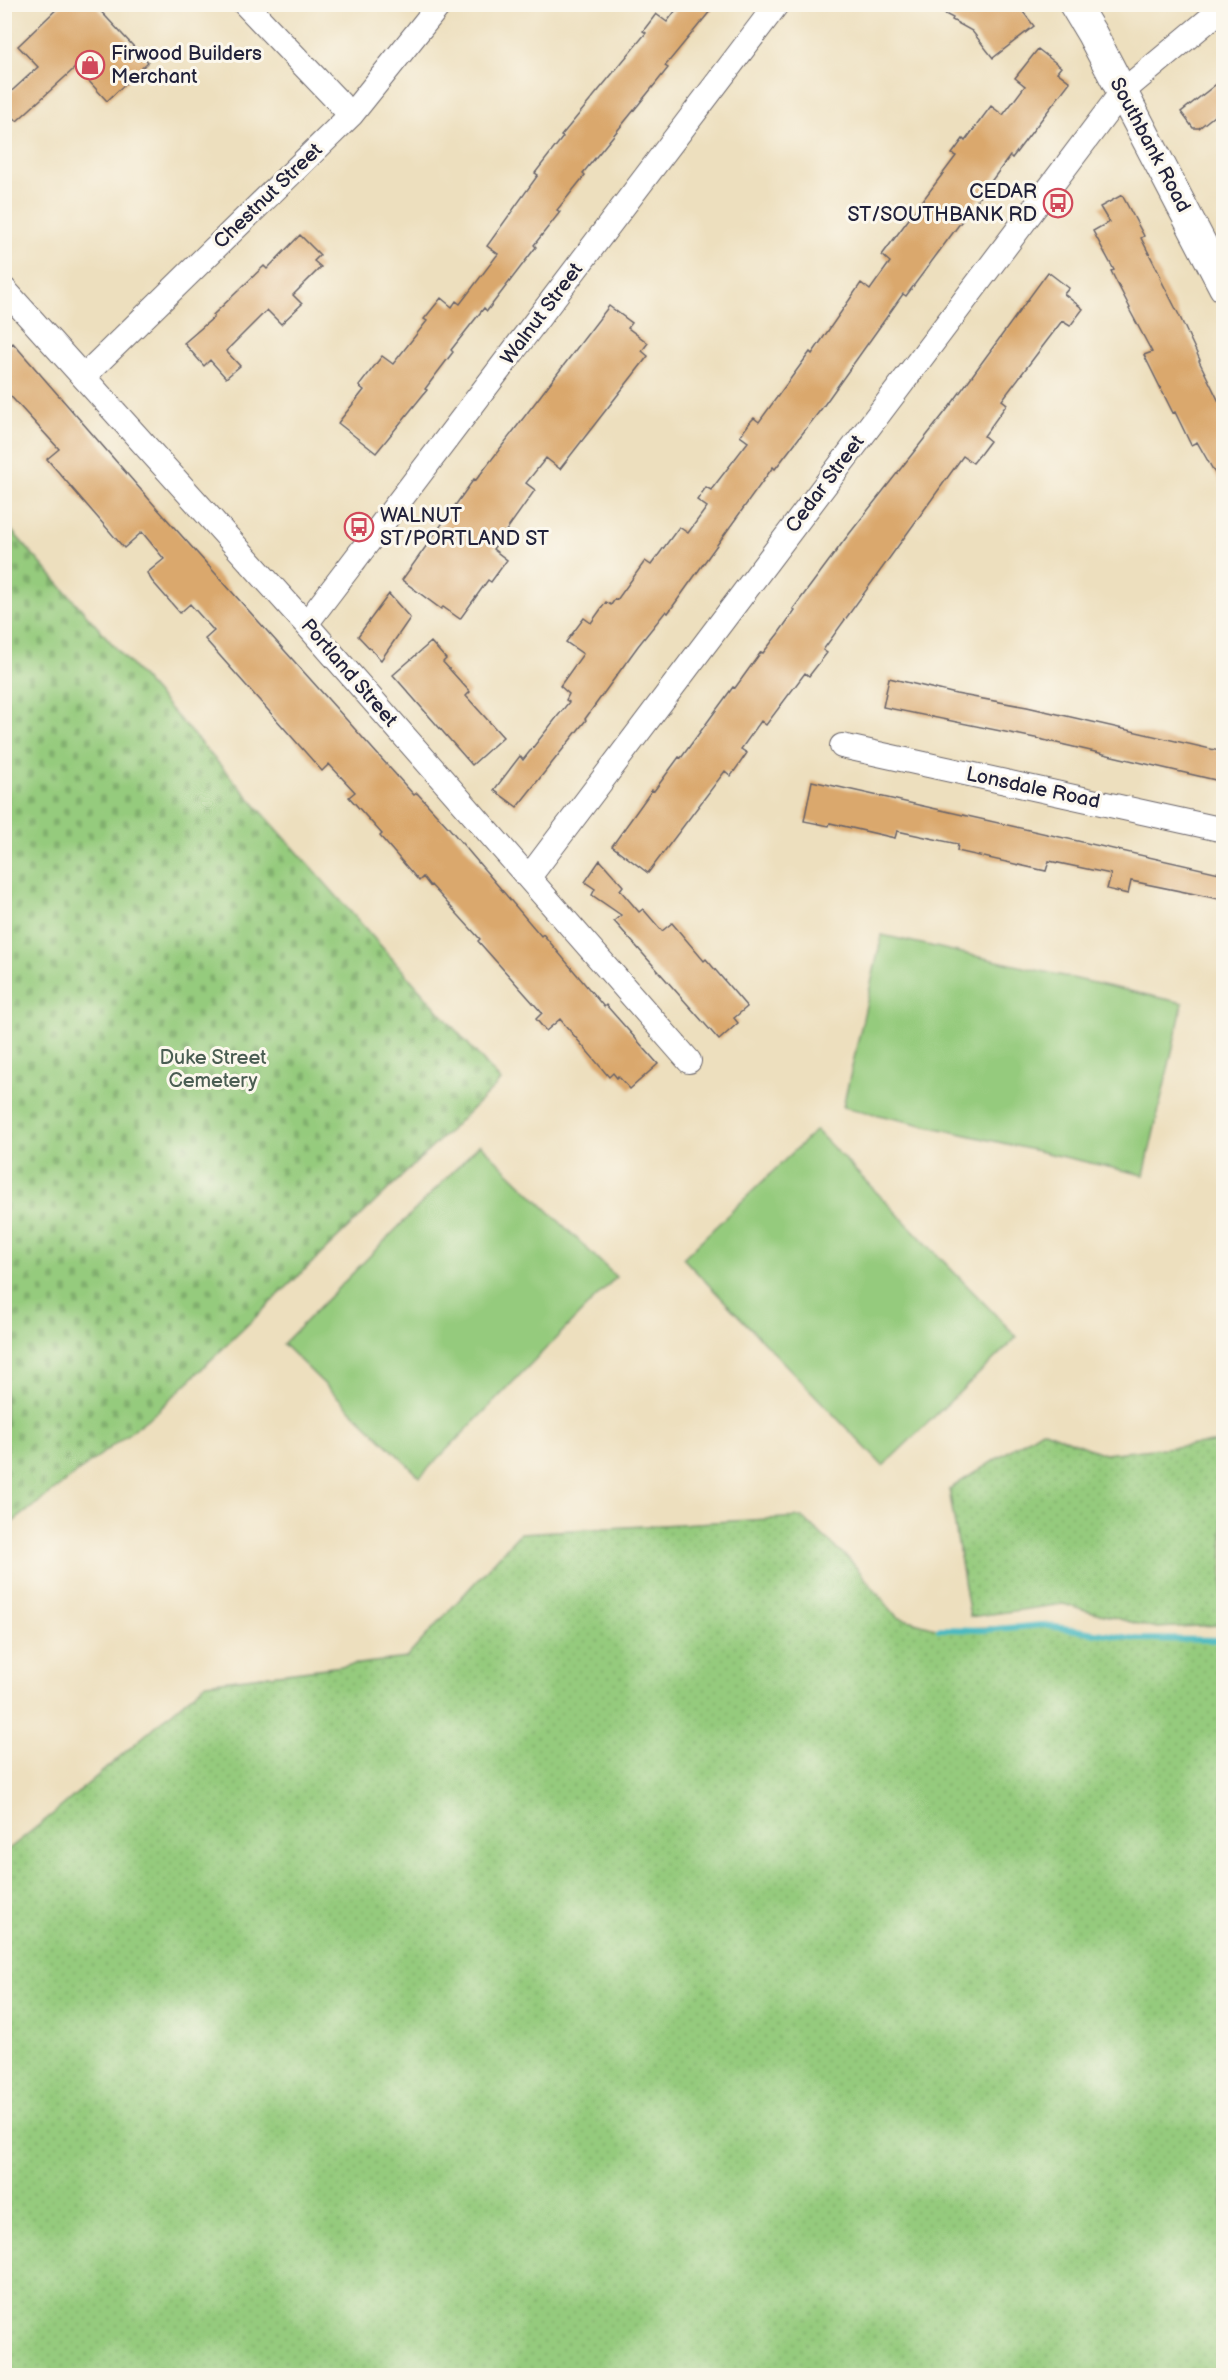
<svg xmlns="http://www.w3.org/2000/svg" width="1228" height="2380" viewBox="0 0 1228 2380" font-family="'Balsamiq Sans',sans-serif">
	<style>
		.grass { fill: #95cb7d; stroke: #5c765c; stroke-width: 1.5 }
		.cemetery { fill: url(#cemetery-stones); stroke: #5c765c; stroke-width: 1.5 }
		.park { fill: url(#park-dots); stroke: #5c765c; stroke-width: 1.5 }
		.lines { fill: none; stroke-linecap: round; stroke-linejoin: round }
		.stream { stroke: #4ab9c1; stroke-width: 6 }
		.building { fill: #daa86d }
		.minor-casing { stroke: #696469; stroke-width: 26 }
		.tertiary-casing { stroke: #696469; stroke-width: 32 }
		.minor { stroke: #fff; stroke-width: 24 }
		.tertiary { stroke: #fff; stroke-width: 30 }
		.labels { text-anchor: middle; dominant-baseline: central; stroke-width: 6; stroke-linejoin: round; paint-order: stroke }
		.poi-label { font-size: 20px; fill: #22223b; stroke: #fbf7ec; text-anchor: start }
		.street-label { font-size: 20px; fill: #22223b; stroke: #fbf7ec }
		.park-label { font-size: 20px; fill: #4a5d52; stroke: #fbf7ec }
	</style>
	<defs>
		<pattern id="cemetery-stones" width="16" height="16" patternUnits="userSpaceOnUse" patternTransform="scale(1.5)"><rect width="16" height="16" fill="#95cb7d"/><path d="M2 7V4a2 2 0 0 1 4 0v3zM10 15v-3a2 2 0 0 1 4 0v3z" fill="#80ae6d"/></pattern>
		<pattern id="park-dots" width="8" height="8" patternUnits="userSpaceOnUse" patternTransform="scale(1.5)"><rect width="8" height="8" fill="#95cb7d"/><path d="M2 2h.1M6 6h.1" fill="none" stroke="#80ae6d" stroke-width="1.8" stroke-linecap="round"/></pattern>
	</defs>
	<rect width="100%" height="100%" fill="#fbf7ec"/>
	<filter id="ink" filterUnits="userSpaceOnUse"><feTurbulence type="fractalNoise" baseFrequency=".0167" numOctaves="2"/><feDisplacementMap in="SourceGraphic" scale="12" xChannelSelector="R" yChannelSelector="G"/><feConvolveMatrix kernelMatrix="1 2 1 2 8 2 1 2 1" color-interpolation-filters="sRGB"/></filter>
	<filter id="wash" filterUnits="userSpaceOnUse"><feTurbulence type="fractalNoise" baseFrequency=".008" numOctaves="4" result="noise"/><feDisplacementMap in="SourceGraphic" scale="24" xChannelSelector="R" yChannelSelector="G"/><feGaussianBlur stdDeviation="1.35" result="paint"/><feColorMatrix in="noise" values="0 0 0 0 0 0 0 0 0 0 0 0 0 0 0 0 0 1.4 0 .05"/><feComposite in="paint" operator="in"/></filter>
	<g filter="url(#wash)">
		<rect width="100%" height="100%" fill="#eddfbe"/>
		<path class="grass" d="M 882,935 L 1183,1003 L 1144,1175 L 843,1107 Z
			M 816,1130 L 1017,1337 L 883,1466 L 683,1258 Z
			M 480,1144 L 616,1277 L 420,1477 L 283,1344 Z"/>
		<path class="cemetery" d="M 4,522 L 501,1081 L 159,1410 L 5,1528 Z"/>
		<path class="park" d="M 1042,1430 L 1104,1454 L 1223,1442 L 1223,1625 L 1153,1628 L 1063,1604 L 970,1617 L 949,1489 Z
			M 802,1517 L 850,1560 L 897,1617 L 939,1629 L 1042,1625 L 1137,1639 L 1223,1640 L 1223,2375 L 5,2375 L 5,1852 L 54,1813 L 206,1683 L 406,1658 L 520,1533 Z"/>
		<g class="lines">
			<path class="stream" d="M 939,1629 L 984,1630 L 1042,1625 L 1137,1639 L 1224,1640"/>
		</g>
		<g id="blocks">
			<path class="building" d="M 62,4 L 94,4 L 148,62 L 107,101 L 76,67 L 17,121 L 4,107 L 4,98 L 38,67 L 18,46 Z
				M 677,4 L 716,4 L 665,66 L 668,68 L 656,83 L 583,173 L 585,175 L 557,210 L 560,212 L 534,245 L 536,247 L 487,311 L 484,308 L 451,350 L 453,352 L 425,389 L 427,390 L 376,453 L 338,423 L 364,390 L 359,386 L 382,356 L 393,364 L 427,321 L 424,319 L 441,298 L 452,307 L 456,301 L 460,304 L 498,254 L 487,246 L 538,175 L 535,173 L 563,137 L 561,136 L 646,33 L 643,31 L 656,14 L 667,22 L 679,6 Z
				M 926,4 L 1017,4 L 1034,26 L 993,58 L 972,31 L 952,20 L 953,18 Z
				M 1038,49 L 1061,67 L 1057,72 L 1070,82 L 1012,158 L 1010,156 L 906,296 L 903,294 L 822,408 L 775,469 L 773,467 L 668,613 L 666,611 L 638,646 L 585,719 L 586,720 L 517,807 L 494,790 L 520,756 L 523,760 L 569,702 L 566,700 L 569,694 L 560,686 L 583,654 L 566,642 L 584,618 L 591,623 L 606,602 L 611,605 L 615,599 L 617,600 L 645,561 L 651,565 L 679,527 L 688,533 L 707,507 L 697,500 L 706,487 L 711,490 L 748,442 L 740,436 L 751,421 L 754,418 L 759,422 L 810,352 L 812,354 L 861,283 L 870,290 L 890,262 L 882,255 L 956,156 L 952,154 L 963,139 L 965,141 L 991,106 L 1003,115 L 1025,86 L 1015,78 Z
				M 1224,78 L 1224,108 L 1199,128 L 1193,128 L 1181,112 Z
				M 1122,195 L 1144,236 L 1141,238 L 1161,277 L 1160,278 L 1179,315 L 1200,360 L 1199,361 L 1224,412 L 1224,489 L 1197,442 L 1191,445 L 1175,412 L 1173,413 L 1144,355 L 1152,352 L 1129,309 L 1130,308 L 1111,271 L 1114,270 L 1093,231 L 1109,222 L 1100,207 Z
				M 300,235 L 320,255 L 314,261 L 321,267 L 293,295 L 302,304 L 281,324 L 267,310 L 226,351 L 240,366 L 226,378 L 210,360 L 204,366 L 184,343 L 214,317 L 213,315 L 264,266 L 267,269 Z
				M 1048,272 L 1069,288 L 1064,294 L 1083,309 L 1070,326 L 1062,321 L 1046,342 L 1002,400 L 1007,404 L 984,436 L 990,441 L 981,453 L 973,463 L 963,456 L 823,650 L 827,653 L 809,676 L 805,673 L 766,725 L 761,721 L 741,749 L 747,753 L 731,776 L 725,771 L 648,873 L 612,846 L 652,790 L 654,791 L 679,757 L 681,758 L 733,687 L 735,688 L 761,652 L 763,653 L 778,634 L 795,610 L 793,609 L 846,538 L 950,406 Z
				M 609,306 L 632,323 L 628,328 L 648,343 L 642,351 L 648,356 L 560,469 L 546,458 L 526,483 L 535,490 L 493,549 L 507,560 L 491,582 L 488,580 L 460,619 L 443,607 L 441,609 L 402,580 L 474,479 L 476,480 Z
				M 13,343 L 155,506 L 414,795 L 417,793 L 449,828 L 541,936 L 543,934 L 604,1007 L 606,1005 L 658,1064 L 630,1089 L 618,1076 L 617,1078 L 613,1073 L 609,1077 L 560,1019 L 546,1031 L 536,1019 L 542,1013 L 478,941 L 480,939 L 431,885 L 430,886 L 423,877 L 419,881 L 380,836 L 382,834 L 349,797 L 355,792 L 329,764 L 322,771 L 205,639 L 214,631 L 190,604 L 180,613 L 152,581 L 147,573 L 164,559 L 142,532 L 124,548 L 47,459 L 59,449 L 4,389 L 4,351 Z
				M 389,594 L 410,618 L 381,660 L 358,636 Z
				M 431,642 L 446,659 L 443,662 L 470,692 L 466,696 L 503,737 L 472,765 L 393,675 Z
				M 889,678 L 956,694 L 1027,707 L 1224,752 L 1224,782 L 1035,738 L 883,707 Z
				M 812,781 L 1224,874 L 1224,900 L 1131,881 L 1128,894 L 1107,889 L 1111,874 L 1049,861 L 1046,871 L 957,851 L 958,844 L 897,831 L 895,838 L 830,823 L 829,826 L 804,821 Z
				M 600,860 L 623,886 L 620,890 L 639,912 L 643,909 L 662,931 L 672,923 L 704,961 L 706,959 L 747,1007 L 734,1018 L 738,1023 L 719,1040 L 614,921 L 621,915 L 592,895 L 595,889 L 585,882 Z"/>
		</g>
	</g>
	<g filter="url(#ink)">
		<use href="#blocks" fill-opacity="0" stroke="#696469" stroke-width="1.5"/>
		<g class="lines">
			<g class="minor-casing">
				<path id="minor" d="M 245,4 L 351,115
					M 4,289 L 306,624 L 689,1061
					M 84,376 L 351,115 L 440,4
					M 306,624 L 777,4
					M 842,746 L 1224,830
					M 529,877 L 1122,92 L 1224,7"/>
			</g>
			<g class="tertiary-casing">
				<path id="tertiary" d="M 1074,4 L 1092,34 L 1224,287"/>
			</g>
			<use href="#minor" class="minor"/>
			<use href="#tertiary" class="tertiary"/>
		</g>
	</g>
	<defs>
		<g id="shop-ring" transform="scale(1.5)"><circle r="9.5" fill="#fbf7ec" stroke="#d1495b" stroke-width="1.5"/><path d="M-5-2.5h2.3a2.7 3.5 0 0 1 5.4 0H5L5.5 6h-11ZM-1.5-2.5h3a1.5 2.3 0 0 0-3 0Z" fill="#d1495b"/></g>
		<g id="bus-ring" transform="scale(1.5)"><circle r="9.5" fill="#fbf7ec" stroke="#d1495b" stroke-width="1.5"/><path d="M-5-6H5V4H4V6H2V4H-2V6H-4V4H-5ZM-3.5-4V0h7V-4ZM-3.5 1.2v1.5H-2V1.2ZM2 1.2v1.5H3.5V1.2Z" fill="#d1495b"/></g>
	</defs>
	<g fill-rule="evenodd">
		<use href="#shop-ring" x="90" y="65"/>
		<use href="#bus-ring" x="1058" y="203"/>
		<use href="#bus-ring" x="359" y="527"/>
	</g>
	<g class="labels">
		<g class="poi-label">
			<text x="111" y="54">Firwood Builders<tspan x="111" dy="23">Merchant</tspan></text>
			<text x="1037" y="192" text-anchor="end">CEDAR<tspan x="1037" dy="23">ST/SOUTHBANK RD</tspan></text>
			<text x="380" y="516">WALNUT<tspan x="380" dy="23">ST/PORTLAND ST</tspan></text>
		</g>
		<g class="street-label">
			<text transform="translate(1150 145) rotate(62)">Southbank Road</text>
			<text transform="translate(268 196) rotate(-44)">Chestnut Street</text>
			<text transform="translate(542 314) rotate(-53)">Walnut Street</text>
			<text transform="translate(825 484) rotate(-53)">Cedar Street</text>
			<text transform="translate(349 673) rotate(49)">Portland Street</text>
			<text transform="translate(1033 788) rotate(12)">Lonsdale Road</text>
		</g>
		<g class="park-label">
			<text x="213" y="1058">Duke Street<tspan x="213" dy="23">Cemetery</tspan></text>
		</g>
	</g>
	<rect width="1228" height="2380" fill="none" stroke="#fbf7ec" stroke-width="24"/>
</svg>
